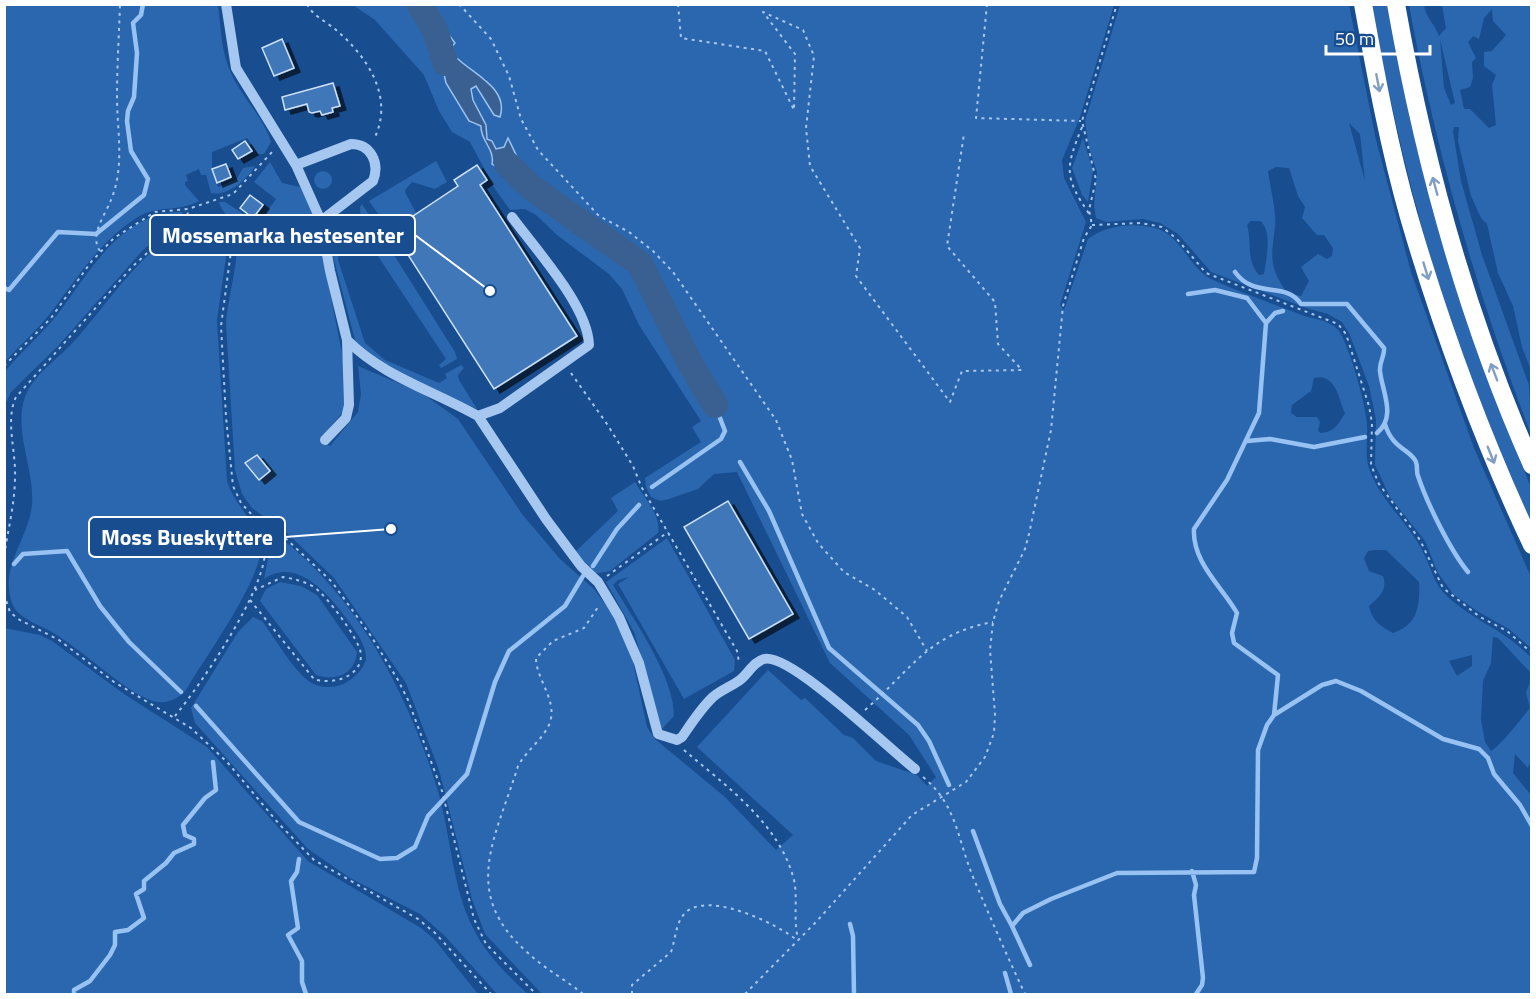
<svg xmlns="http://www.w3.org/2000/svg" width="1536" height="999" viewBox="0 0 1536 999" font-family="'Titillium Web',sans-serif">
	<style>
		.green { fill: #2b67ae; fill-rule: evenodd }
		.water { fill: #3a6091; stroke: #98c2f2; stroke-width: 1.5 }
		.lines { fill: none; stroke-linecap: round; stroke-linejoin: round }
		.stream { stroke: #98c2f2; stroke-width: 4.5 }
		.river { stroke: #3a6091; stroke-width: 26 }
		.building { fill: #4177b8; stroke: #cce1fb; stroke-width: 1.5; filter: url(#shadow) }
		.path { stroke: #a6c7ef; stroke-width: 2; stroke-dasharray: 3 4.5; stroke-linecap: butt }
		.minor { stroke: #a6c7ef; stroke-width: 10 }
		.highway { stroke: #fff; stroke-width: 18 }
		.oneway { stroke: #809dc2 }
		.leader { fill: none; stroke: #fff; stroke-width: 2 }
		.callout-dot { fill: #fff; stroke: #184d90; stroke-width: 2 }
		.callout { fill: #184d90; stroke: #fff; stroke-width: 2 }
		.callout-label { font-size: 22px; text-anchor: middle; font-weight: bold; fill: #fff }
	</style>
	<defs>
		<filter id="shadow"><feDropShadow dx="6" dy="4" stdDeviation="0" flood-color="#0009"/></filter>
	</defs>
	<rect width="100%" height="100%" fill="#184d90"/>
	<path class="green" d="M 5,4 L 218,5 C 221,27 221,52 231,73 C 242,98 263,116 271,142 L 264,154 L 258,154 L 247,138 L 212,152 L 212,170 L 218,187 L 236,180 L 243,168 L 255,166 C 248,179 227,197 211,193 L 206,175 L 201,175 L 199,169 L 186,175 L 188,181 L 185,182 L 185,185 L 199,201 C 180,212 157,205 138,217 C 98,242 77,279 49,315 C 35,332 19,346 5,362 Z
		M 353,5 L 1114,5 L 1080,117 L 1062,160 L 1064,178 L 1086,222 L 1060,305 L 1064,310 L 1088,239 C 1106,225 1136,222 1158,229 C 1183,238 1189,269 1213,280 C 1242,293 1273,304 1302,315 C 1315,320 1329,319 1339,331 C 1349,345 1367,408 1367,426 C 1368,441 1364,456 1370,471 C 1382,503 1410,524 1424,554 C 1432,570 1434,585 1448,597 C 1475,622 1506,630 1531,658 L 1531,673 L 1498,638 L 1493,637 L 1491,663 L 1483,681 L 1481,720 L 1485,742 L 1491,751 C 1502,744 1520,720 1530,708 L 1526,692 L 1531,680 L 1531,759 L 1528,768 L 1515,754 L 1513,773 L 1531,795 L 1531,994 L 542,994 L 485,934 L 472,899 L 439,770 L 406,683 L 334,578 L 287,533 L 252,508 L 242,494 L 235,470 L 226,325 C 227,296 242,257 235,230 C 233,218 221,213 219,202 L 225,202 L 256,222 L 260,221 L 276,199 L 254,182 L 270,162 L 282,183 L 300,187 L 315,217 L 343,358 L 344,411 L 320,439 L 330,446 L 358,412 L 361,394 L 358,366 L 422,393 L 458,419 L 522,514 L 560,559 L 594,589 L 611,612 L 631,653 L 647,727 L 655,739 L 725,797 L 776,850 L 793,835 L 697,747 L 768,670 L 801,700 L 805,698 L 844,735 L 853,738 L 876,761 L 917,775 L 927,786 L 936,777 L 909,735 L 830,663 L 737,472 L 714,474 L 698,489 L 669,499 L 660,501 L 651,497 L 646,487 L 645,478 L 701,442 L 692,427 L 701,421 L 639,325 L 622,289 L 609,274 L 557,235 L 536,215 L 525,209 L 510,210 L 495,189 L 470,142 L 452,132 L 439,111 L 424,75 L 375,20 ZM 454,40 L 447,60 L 458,59 L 478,77 L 486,79 L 502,111 L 500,117 L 494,115 L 476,86 L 472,87 L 473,101 L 486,125 L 487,139 L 495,149 L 504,147 L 508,139 L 532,188 L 492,164 C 495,148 480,140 481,126 L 472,124 L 455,99 L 439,60 ZM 1321,377 C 1338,381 1338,399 1345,413 C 1339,424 1333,433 1320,433 L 1318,430 L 1320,422 L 1317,417 L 1297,417 L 1291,413 L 1292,405 L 1311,391 L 1314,378 ZM 1375,550 L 1386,550 L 1419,582 C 1420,605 1418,625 1393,633 C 1380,626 1372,621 1369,606 C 1379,597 1388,590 1383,576 L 1369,571 L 1364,558 L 1368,551 ZM 1472,655 L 1472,666 L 1457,676 L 1449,661 Z
		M 1120,5 L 1349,5 L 1376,140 L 1411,272 L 1474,448 L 1531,577 L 1531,648 L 1509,629 L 1477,611 L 1453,594 L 1438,573 L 1425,541 L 1390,497 L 1375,465 L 1376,420 L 1369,386 L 1349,333 L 1342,322 L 1328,314 L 1306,308 L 1211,272 L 1178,234 L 1160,223 L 1143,219 L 1106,222 L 1096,218 L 1094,206 L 1097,172 L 1089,148 L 1085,121 ZM 1349,123 L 1360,134 L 1365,181 ZM 1276,167 L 1289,168 L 1298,196 L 1305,207 L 1302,218 L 1317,235 L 1324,235 L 1333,248 L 1332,256 L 1327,259 L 1318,254 L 1301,267 L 1309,281 L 1301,296 L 1287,293 C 1269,266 1271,259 1275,227 C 1277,213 1270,187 1268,171 ZM 1251,221 L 1260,221 C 1273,230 1266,260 1264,274 L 1259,275 C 1246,262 1252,241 1247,225 Z
		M 1371,5 L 1387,5 L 1411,124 L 1438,230 L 1475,344 L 1531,488 L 1531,525 C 1499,450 1467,375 1442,296 C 1412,200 1390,103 1371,5 Z
		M 1409,5 L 1424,5 C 1425,16 1435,25 1439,36 L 1446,28 L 1442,5 L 1531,5 L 1531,370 L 1522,347 L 1513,306 L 1498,273 L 1487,224 L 1481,218 L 1471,196 L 1458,141 L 1459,127 L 1454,127 L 1453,132 L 1461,181 L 1482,255 L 1529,385 L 1531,434 C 1477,294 1436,152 1409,5 ZM 1492,9 L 1493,21 L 1506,35 L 1492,51 L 1484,52 L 1484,66 L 1496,75 L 1492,85 L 1496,125 L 1489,128 L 1470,109 L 1464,109 L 1460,90 L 1470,87 L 1473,78 L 1472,62 L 1476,58 L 1468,42 L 1473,36 L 1479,39 L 1484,18 ZM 1440,39 L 1455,103 L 1451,105 L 1444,88 Z
		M 1083,138 L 1093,171 L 1088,202 L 1082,195 L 1072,168 Z
		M 436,161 L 447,182 L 435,189 L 412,182 L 405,190 L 406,194 L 416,213 L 409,218 L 416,228 L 396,239 L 369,201 Z
		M314 180a9 9 0 1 1 18 0a9 9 0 1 1-18 0Z
		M 362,204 L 455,352 L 457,359 L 441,368 L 439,365 L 446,359 L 362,232 L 360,207 Z
		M 183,212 L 175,225 L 143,250 L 58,346 L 11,392 L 5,405 L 5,373 L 7,369 C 23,350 42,334 57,315 C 90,272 121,211 183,212 Z
		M 210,223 L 223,231 L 227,250 L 217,320 L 227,481 C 234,504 254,519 260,542 C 268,572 203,660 186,690 C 179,698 170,703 158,702 C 129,698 76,642 44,628 C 31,621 15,616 11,600 C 1,564 28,540 32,505 C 35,470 13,431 25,397 C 33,374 61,357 76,339 C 110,302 155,226 210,223 Z
		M 347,235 L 339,251 L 338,260 L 365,343 L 385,360 L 439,383 L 447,378 L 445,374 L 461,365 L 464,368 L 458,375 L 459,380 L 477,409 L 389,369 L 356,344 L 332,252 L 336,241 Z
		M 635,482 C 643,496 662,517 658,533 L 610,571 L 593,574 L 575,552 L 618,511 L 611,498 Z
		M 263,525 C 352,585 407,690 438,791 C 451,836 452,886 473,928 C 485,953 508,976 528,994 L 497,994 L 445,936 L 420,914 L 350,878 L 308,849 L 195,723 L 191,708 L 238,632 L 253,617 L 262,621 C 275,638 293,670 310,682 C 319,688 332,688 341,685 C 351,681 364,670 366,659 C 367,645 354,629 346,618 C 329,595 297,556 264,579 L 270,548 Z
		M 667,538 L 735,660 L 734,671 L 684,699 L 618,584 L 629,577 L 618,580 L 613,585 C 634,620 674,676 674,716 L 662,729 L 634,632 L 606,582 Z
		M 280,582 L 301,586 L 317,595 L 357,652 C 355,674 336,682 316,675 L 260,601 L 266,589 Z
		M 4,628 L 40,635 L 52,641 L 124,694 L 207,747 L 308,861 L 421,928 L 434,939 L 478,994 L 5,994 Z"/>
	<path class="water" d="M 438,29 L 445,30 L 455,43 L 447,53 L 447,60 L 458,59 C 475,75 509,89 500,117 L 494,115 L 476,86 L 471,89 L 473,100 L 486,125 L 487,139 L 492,141 L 496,149 L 504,147 L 508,138 L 532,188 L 529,189 L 492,164 C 495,149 480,140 481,126 L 469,121 L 446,83 L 442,65 L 428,46 L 429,34 Z"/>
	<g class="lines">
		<path class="stream" d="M 1235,272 C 1255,300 1285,280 1301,304 L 1347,304 L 1384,348 C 1385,356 1379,362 1380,371 C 1382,392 1397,416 1377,433
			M 4,288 L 9,290 L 58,232 L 96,234 L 144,195 L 148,179 L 131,151 L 127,121 L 128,111 L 134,97 L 137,53 L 133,23 L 141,15 L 143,4
			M 1188,294 L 1215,290 L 1247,298 L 1266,323 L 1259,413 L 1227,480 L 1194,529 C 1192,562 1222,587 1237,613 L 1232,633 L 1234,643 L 1278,675 L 1274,715
			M 1266,323 L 1275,313 L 1283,311
			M 1385,424 C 1392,449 1412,450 1416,462 C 1418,467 1416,472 1418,476 C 1427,503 1450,550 1468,572
			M 1247,441 L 1270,439 L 1314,447 L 1365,437
			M 740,462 L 769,511 L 829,648 L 918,725 L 929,741 L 949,785
			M 652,487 L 721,439 L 725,431 L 715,405
			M 14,564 L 23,554 L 67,551 L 100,606 L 129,642 L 181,692
			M 593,566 L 617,529 L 639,505
			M 196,706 L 299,822 L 380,859 L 397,858 L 415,847 L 428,816 L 467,774 L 495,682 L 509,651 L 565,606 L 583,576
			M 973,831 L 1000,904 L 1012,926 L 1023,913 L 1051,899 L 1117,873 L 1254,872 L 1257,858 L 1258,750 L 1267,725 L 1274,715 L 1322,685 L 1336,681 L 1361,691 L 1443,739 L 1479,749 L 1488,758 L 1494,774 L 1520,805 L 1532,826
			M 299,859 L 297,872 L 291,881 L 298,928 L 288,935 L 302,961 L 302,982 L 306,994
			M 1192,871 L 1196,885 L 1194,895 L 1203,978 L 1202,985 L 1196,994
			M 850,924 L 853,936 L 854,994
			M 1012,926 L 1030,965
			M 1005,973 L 1011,994
			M 74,994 L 74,990 L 90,981 L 110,955 L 115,945 L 115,932 L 128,930 L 144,918 L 136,894 L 144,889 L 144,881 L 166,863 L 174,853 L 194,844 L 194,839 L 185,835 L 183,825 L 205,798 L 216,790 L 213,762"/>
		<path class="river" d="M 419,4 L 435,30 L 445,63
			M 507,164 L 532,188 L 640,264 L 690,363 L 715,405"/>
	</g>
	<path class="building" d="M 282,39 L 294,68 L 274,76 L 262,48 Z
		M 333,83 L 340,106 L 332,108 L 333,112 L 322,115 L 320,111 L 312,113 L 309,112 L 307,104 L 285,110 L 282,97 Z
		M 245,141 L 252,151 L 238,159 L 232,150 Z
		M 226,164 L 231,177 L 217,183 L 212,169 Z
		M 477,165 L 487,180 L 480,185 L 577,336 L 494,389 L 403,247 L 408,244 L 398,226 L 458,186 L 454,180 Z
		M 250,195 L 263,205 L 253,218 L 240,208 Z
		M 257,455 L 270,471 L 259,480 L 245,463 Z
		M 728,501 L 793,614 L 749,639 L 684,527 Z"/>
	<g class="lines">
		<path class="path" d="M 307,4 C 312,15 325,21 335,29 C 367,56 395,97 374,139
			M 459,4 L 491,39 L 509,76 L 521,119 L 538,150 L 599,216 L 629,232 L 653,251 L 673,272 L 776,420 L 792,460 L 802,514 L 818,543 L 844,572 L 875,590 L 907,617 L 927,651
			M 678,4 L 681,38 L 765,51 L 794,110 L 795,54 L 763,12 L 803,30 L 814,56 L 806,128 L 810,166 L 860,248 L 856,276 L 950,402 L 962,371 L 1022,370 L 998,344 L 995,302 L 947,246 L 964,134
			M 987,4 L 976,118 L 1081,121
			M 1082,127 C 1065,169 1064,177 1090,215
			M 187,223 L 188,209
			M 1092,225 L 1141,223 L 1162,227 L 1177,239 L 1206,273 L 1338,324 L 1346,334 L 1369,406 L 1372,423 L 1371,465 L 1379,484 L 1420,540 L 1443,588 L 1480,617 L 1507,631 L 1532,653
			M 100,251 C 89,236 105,215 111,200 C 125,166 117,132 117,96 C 117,66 119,35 120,4
			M 4,366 L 51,318 L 91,262 L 114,238 L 155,212 L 188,209 L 233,194 L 273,151
			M 571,373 L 607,424 L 633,466 L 642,488 L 737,651 L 739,662
			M 4,556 C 8,530 15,503 15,476 C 16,451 5,420 16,397 L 133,266 L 157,244 L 178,228 L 202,217 L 213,216 L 227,225 L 231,251 L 221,326 L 226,417 L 233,486 L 241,503 L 253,516 L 282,535 L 332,582 L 371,636 L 398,680 L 408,700 L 442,791 L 474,919 L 486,944 L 536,994
			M 607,576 L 668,532
			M 4,594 L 10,612 L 18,619 L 59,640 L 114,682 L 191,728 L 228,763 L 279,824 L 314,860 L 418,919 L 435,933 L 491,994
			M 250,600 L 314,679 C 331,685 361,678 361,655 C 361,641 326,595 314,587 C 304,581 294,579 283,577 L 255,590
			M 865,710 C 912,669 928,634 993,622
			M 175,716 C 201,684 269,586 265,546 C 265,536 258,526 253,516
			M 684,750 C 726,786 780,824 794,880 C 798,898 793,918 798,939
			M 923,777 C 957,805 957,838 973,877 C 990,917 1007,956 1025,994
			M 583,994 C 566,980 545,969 528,953 C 459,893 496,838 518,766 C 526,751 542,740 549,725 C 559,701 536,680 536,658 L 553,641 L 584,628 L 598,607
			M 632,994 L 632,985 L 671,952 C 676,938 675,924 685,913 C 708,890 778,924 798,941
			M 745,994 L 816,922 L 912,815 L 966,782 L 985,757 L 994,733 L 995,714 L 990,650 L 993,622 L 999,601 L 1025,549 L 1029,534 L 1051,430 L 1063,306 L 1084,238 L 1092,225 L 1089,210 L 1096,180 L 1082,121 L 1117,4"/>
		<path class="minor" d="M 226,4 L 236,68 L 296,165 L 321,221 L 330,271 L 347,340 L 349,405 L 346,418 L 325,440
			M 296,165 L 351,144 C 371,144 380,163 373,181 L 321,221
			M 347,340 C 382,376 434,391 478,416 L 500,408 L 589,345 C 588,306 536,250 512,217
			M 478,416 L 546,519 L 581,566 L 598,582 L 619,617 L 639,663 L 658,734 L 677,740 L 682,737 C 691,724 701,708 713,697 C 721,690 732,686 740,680 C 749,673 753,662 764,659 C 790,652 890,750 915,769"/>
		<path class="highway" d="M 1363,4 C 1376,76 1389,147 1409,217 C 1442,330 1482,439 1532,545
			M 1396,4 C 1424,162 1467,319 1532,465"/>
	</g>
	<defs><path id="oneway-shaft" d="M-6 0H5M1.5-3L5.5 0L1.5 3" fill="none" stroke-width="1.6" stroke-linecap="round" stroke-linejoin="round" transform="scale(1.5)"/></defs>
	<g class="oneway">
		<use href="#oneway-shaft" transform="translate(1378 83) rotate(79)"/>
		<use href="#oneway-shaft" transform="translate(1435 186) rotate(-105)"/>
		<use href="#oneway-shaft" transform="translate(1426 271) rotate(73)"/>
		<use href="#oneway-shaft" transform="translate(1494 372) rotate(-111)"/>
		<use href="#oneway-shaft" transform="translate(1491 455) rotate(68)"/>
	</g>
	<path class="leader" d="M490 291L415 235M391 529L285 537"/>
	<g class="callout-dot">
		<circle cx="490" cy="291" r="6"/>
		<circle cx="391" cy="529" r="6"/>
	</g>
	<g class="callout">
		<rect x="150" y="215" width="265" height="40" rx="6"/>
		<rect x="89" y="517" width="196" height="40" rx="6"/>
	</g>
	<g class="callout-label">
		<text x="283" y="243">Mossemarka hestesenter</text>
		<text x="187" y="545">Moss Bueskyttere</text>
	</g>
	<rect width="1536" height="999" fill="none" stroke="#ffffff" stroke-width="12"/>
	<path d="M1326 45v9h104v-9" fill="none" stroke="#ffffff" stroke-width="3"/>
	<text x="1335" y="45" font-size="18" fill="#ffffff" stroke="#184d90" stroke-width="4.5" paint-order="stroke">50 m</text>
</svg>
